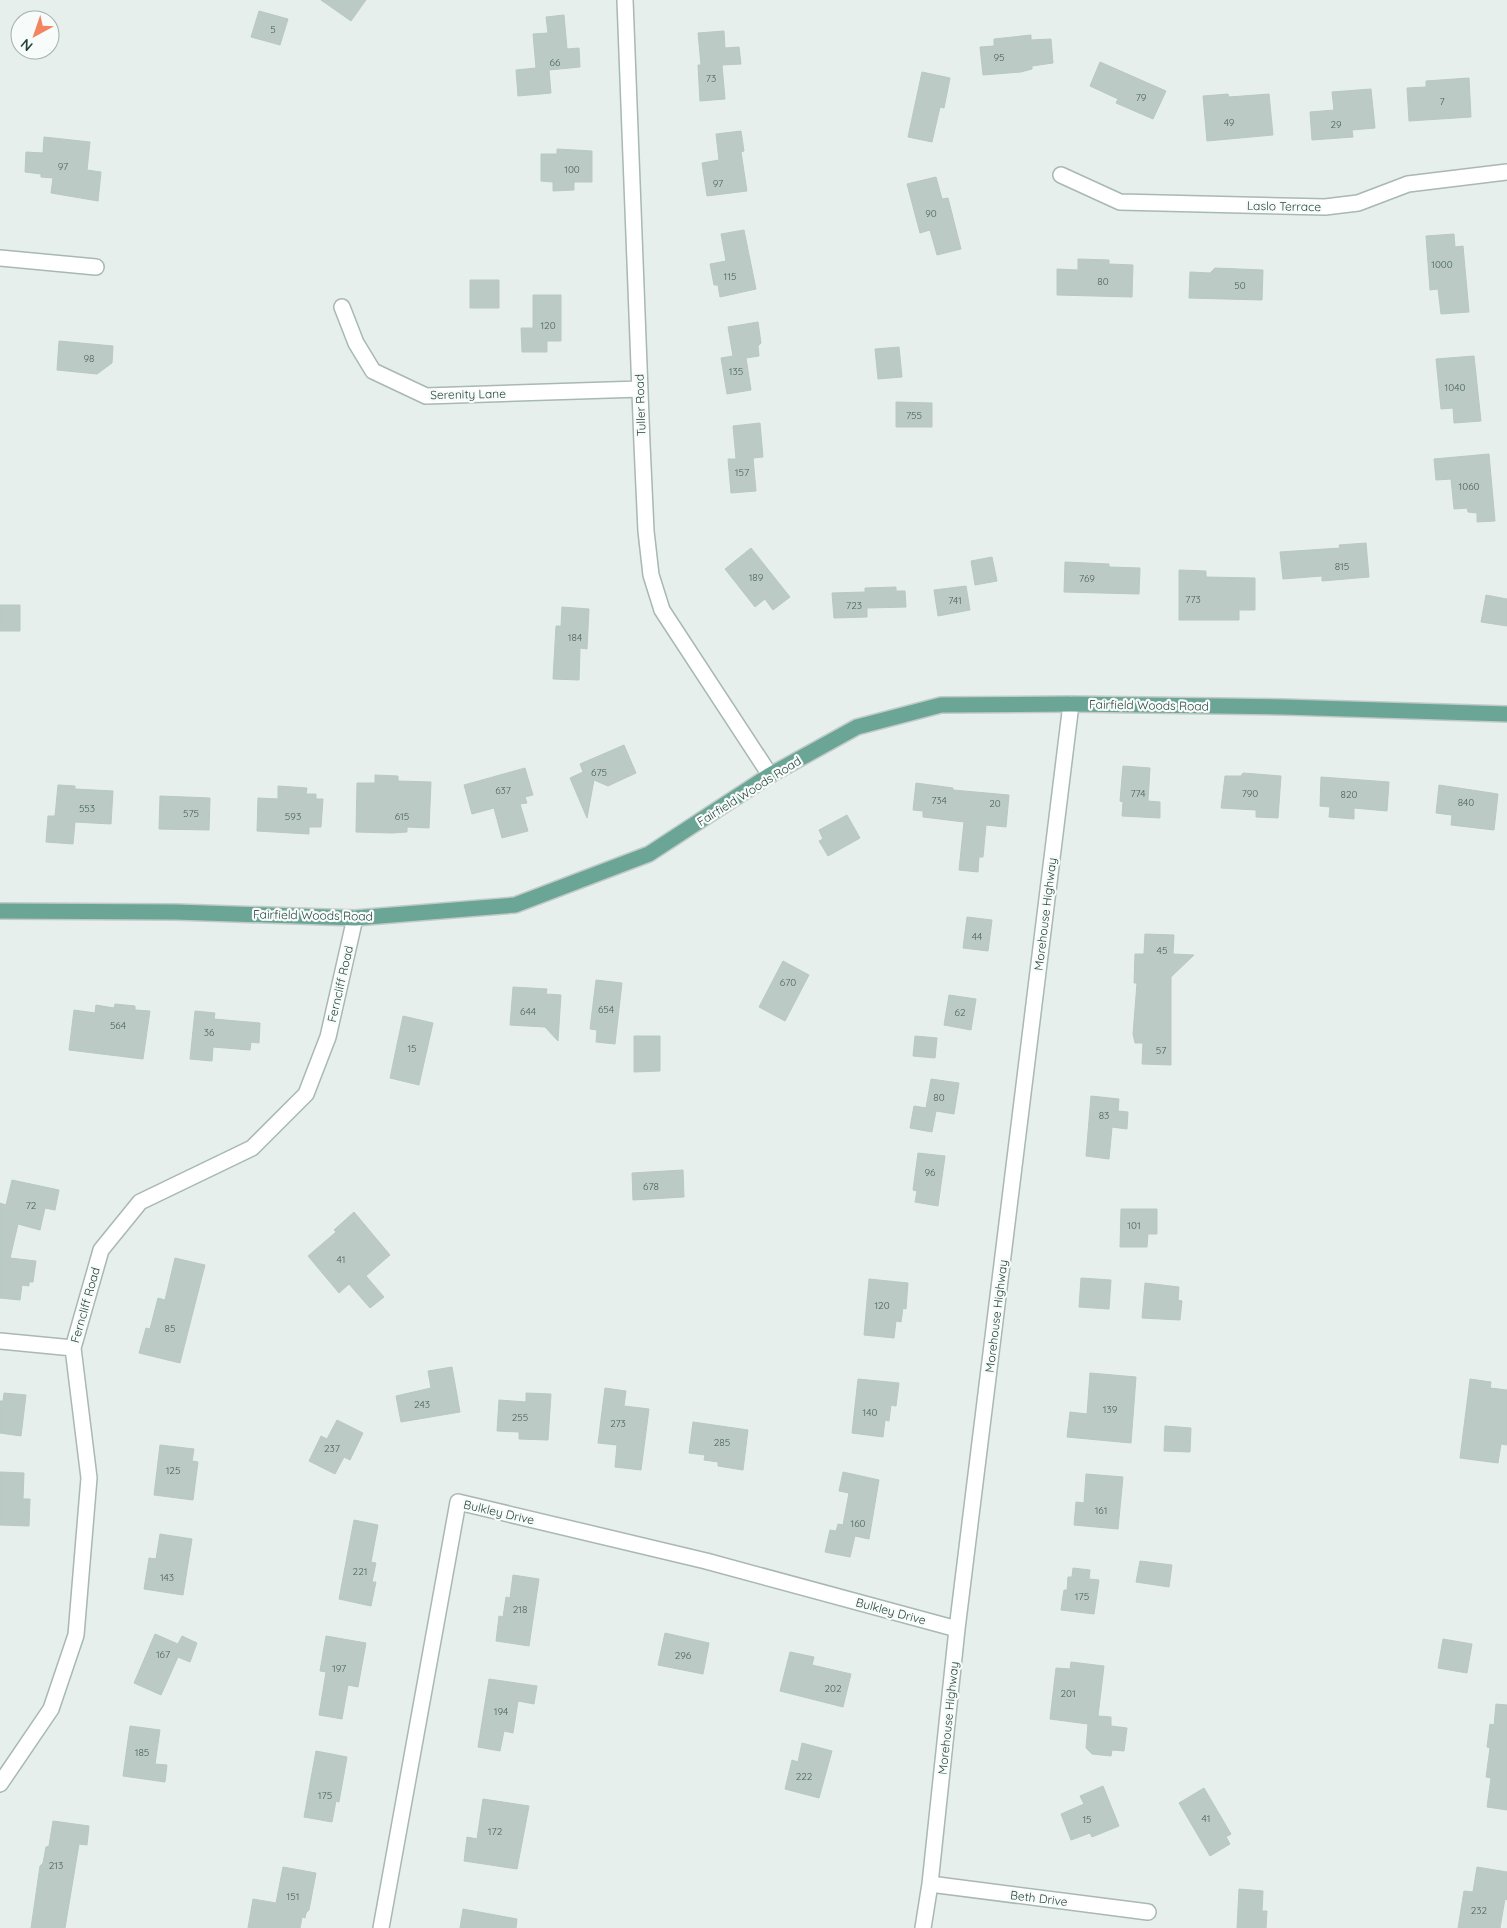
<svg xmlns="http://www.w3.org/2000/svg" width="1507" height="1928" viewBox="0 0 1507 1928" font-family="Quicksand,sans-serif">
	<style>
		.building { fill: #bbcac4; stroke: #b8c9c2 }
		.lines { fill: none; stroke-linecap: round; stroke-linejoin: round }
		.minor-casing { stroke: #a8b8b2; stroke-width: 18 }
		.major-casing { stroke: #c2cac8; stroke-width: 18 }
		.minor { stroke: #fff; stroke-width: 15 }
		.major { stroke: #6aa596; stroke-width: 15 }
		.labels { text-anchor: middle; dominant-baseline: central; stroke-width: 4.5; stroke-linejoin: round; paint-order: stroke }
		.number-label { font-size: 10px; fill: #4a645c }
		.street-label { font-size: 12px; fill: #24423a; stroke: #f7fbf9 }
	</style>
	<rect width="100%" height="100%" fill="#e6efeb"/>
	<path class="building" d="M 321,0 L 366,0 L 351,21 Z
		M 259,11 L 288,19 L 280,45 L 251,37 Z
		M 564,15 L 567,49 L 579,48 L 580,67 L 549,70 L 551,93 L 518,96 L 516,70 L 536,68 L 533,34 L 548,33 L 546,17 Z
		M 724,31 L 725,48 L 739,47 L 741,64 L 722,65 L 725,99 L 700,101 L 698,65 L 701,65 L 698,33 Z
		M 1031,35 L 1031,40 L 1051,39 L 1053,63 L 1032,66 L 1032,69 L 1021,72 L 983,75 L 980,47 L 994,46 L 994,39 Z
		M 1100,62 L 1166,91 L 1153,119 L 1116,103 L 1118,99 L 1090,86 Z
		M 922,72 L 950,78 L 944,108 L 940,107 L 932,142 L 908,137 Z
		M 1469,78 L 1471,117 L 1409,121 L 1407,88 L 1426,87 L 1426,81 Z
		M 1371,89 L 1375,128 L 1352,130 L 1353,137 L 1312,140 L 1310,112 L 1334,110 L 1332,92 Z
		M 1228,94 L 1229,97 L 1269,94 L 1273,135 L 1207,141 L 1203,96 Z
		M 741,131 L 744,151 L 741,152 L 747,191 L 707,196 L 702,163 L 719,160 L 716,134 Z
		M 44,137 L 90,142 L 87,170 L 101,172 L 98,201 L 51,193 L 53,178 L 41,177 L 41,174 L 25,172 L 26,152 L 43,153 Z
		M 557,149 L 592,151 L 592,182 L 574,182 L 574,190 L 553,191 L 553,182 L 541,181 L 541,154 L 557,154 Z
		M 936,177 L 942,199 L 948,198 L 961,249 L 937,255 L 930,230 L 920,233 L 907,184 Z
		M 744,230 L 756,289 L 720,297 L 718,285 L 714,285 L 710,264 L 726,261 L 721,234 Z
		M 1454,234 L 1455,247 L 1463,246 L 1469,312 L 1441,314 L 1438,289 L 1430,290 L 1426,236 Z
		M 1078,259 L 1109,260 L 1109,264 L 1133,265 L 1132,297 L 1057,295 L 1057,269 L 1078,270 Z
		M 1215,268 L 1263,270 L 1262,300 L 1189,298 L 1190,272 L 1210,273 Z
		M 470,280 L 499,280 L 499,308 L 470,308 Z
		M 533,295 L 561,295 L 561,341 L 547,341 L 547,352 L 522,352 L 521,328 L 533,328 Z
		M 758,322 L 761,343 L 758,346 L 759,356 L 746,358 L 751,390 L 727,394 L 721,358 L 733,356 L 728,327 Z
		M 59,341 L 113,346 L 112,363 L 97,374 L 57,370 Z
		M 899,347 L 902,377 L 878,379 L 875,349 Z
		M 1474,356 L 1481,421 L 1454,423 L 1453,408 L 1441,409 L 1436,359 Z
		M 896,402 L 932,403 L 932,427 L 896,427 Z
		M 760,423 L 763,457 L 753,458 L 756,491 L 731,493 L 728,459 L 736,459 L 733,426 Z
		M 1489,454 L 1495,521 L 1477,522 L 1477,513 L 1468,512 L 1467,508 L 1454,509 L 1451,479 L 1436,480 L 1434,459 Z
		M 1366,543 L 1369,577 L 1322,581 L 1322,576 L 1283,579 L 1280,552 L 1340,548 L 1339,545 Z
		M 751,548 L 790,597 L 773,610 L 765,599 L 755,607 L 725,569 Z
		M 992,557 L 997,581 L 975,585 L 971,561 Z
		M 1065,562 L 1109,564 L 1109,567 L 1140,568 L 1139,594 L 1064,592 Z
		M 1179,570 L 1206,571 L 1206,577 L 1255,578 L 1255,610 L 1239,610 L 1239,620 L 1179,620 Z
		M 966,586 L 970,610 L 938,616 L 934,590 Z
		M 896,587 L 896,591 L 905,591 L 906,607 L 867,608 L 867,617 L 834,618 L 832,593 L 865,592 L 865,588 Z
		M 1486,595 L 1507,599 L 1507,626 L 1481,622 Z
		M 0,605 L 20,605 L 20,631 L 0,631 Z
		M 562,607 L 589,609 L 587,649 L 580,648 L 579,680 L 553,679 L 556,626 L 561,626 Z
		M 624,745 L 636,773 L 608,786 L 594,780 L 587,818 L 570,778 L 583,772 L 580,764 Z
		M 1123,766 L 1150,768 L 1148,801 L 1160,802 L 1160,818 L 1122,816 L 1123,802 L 1120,801 Z
		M 525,768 L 533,795 L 525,797 L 527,803 L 520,804 L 528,831 L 502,838 L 494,808 L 472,814 L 464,785 Z
		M 1243,773 L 1281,776 L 1278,818 L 1256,817 L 1256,810 L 1221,808 L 1225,776 L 1241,776 Z
		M 375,775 L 398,776 L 398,781 L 431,782 L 429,828 L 407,827 L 407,832 L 392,833 L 356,832 L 357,783 L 375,783 Z
		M 1321,777 L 1389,782 L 1387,811 L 1354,808 L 1354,819 L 1329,817 L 1330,807 L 1320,806 Z
		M 916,783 L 953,788 L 953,790 L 1009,795 L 1006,827 L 986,825 L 983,857 L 979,857 L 978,872 L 959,870 L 964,822 L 923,817 L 923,811 L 913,810 Z
		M 58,785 L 75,786 L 75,789 L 113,791 L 111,824 L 75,822 L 73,844 L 46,842 L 48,816 L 55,816 Z
		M 1439,785 L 1498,794 L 1494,830 L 1451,825 L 1452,815 L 1436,813 Z
		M 278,786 L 307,788 L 306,794 L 316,794 L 316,799 L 323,799 L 321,827 L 309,827 L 309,834 L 257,831 L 258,798 L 278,799 Z
		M 160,796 L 210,798 L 209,830 L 159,829 Z
		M 847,815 L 860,838 L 828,856 L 819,841 L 823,839 L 819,830 Z
		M 967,917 L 992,920 L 988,951 L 963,948 Z
		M 1145,934 L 1174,935 L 1173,954 L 1194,955 L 1171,977 L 1171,1065 L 1142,1064 L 1143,1043 L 1135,1043 L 1133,1034 L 1137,983 L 1134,983 L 1135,954 L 1144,954 Z
		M 783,961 L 809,975 L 785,1021 L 759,1007 Z
		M 596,980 L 622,983 L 615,1044 L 596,1042 L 597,1030 L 590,1029 Z
		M 513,987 L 547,989 L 546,994 L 561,995 L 558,1041 L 545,1027 L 510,1025 Z
		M 949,995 L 976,999 L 971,1030 L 944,1025 Z
		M 115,1004 L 135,1006 L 135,1010 L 150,1011 L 143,1059 L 69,1050 L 74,1010 L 95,1013 L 96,1005 L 114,1008 Z
		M 195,1011 L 215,1013 L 214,1019 L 260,1023 L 259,1043 L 251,1042 L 250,1050 L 213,1047 L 212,1061 L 190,1059 Z
		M 403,1016 L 433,1023 L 419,1085 L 390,1078 Z
		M 634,1036 L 660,1036 L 660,1071 L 634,1072 Z
		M 915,1036 L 937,1038 L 935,1058 L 913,1056 Z
		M 931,1079 L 959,1083 L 954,1114 L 936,1111 L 932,1132 L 910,1128 L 914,1106 L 926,1108 Z
		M 1091,1096 L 1119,1099 L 1118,1111 L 1128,1112 L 1127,1129 L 1112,1127 L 1109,1159 L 1086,1156 Z
		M 918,1153 L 945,1156 L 938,1206 L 915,1202 L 917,1191 L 913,1190 Z
		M 683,1170 L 684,1197 L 633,1200 L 632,1173 Z
		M 12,1180 L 59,1190 L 55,1210 L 45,1208 L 40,1230 L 18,1224 L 10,1258 L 36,1261 L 33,1282 L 29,1282 L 29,1286 L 22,1285 L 20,1300 L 0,1298 L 0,1203 L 6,1205 Z
		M 1121,1209 L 1157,1209 L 1157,1234 L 1148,1234 L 1147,1247 L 1120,1247 Z
		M 354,1212 L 390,1255 L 366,1276 L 384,1297 L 370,1308 L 349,1284 L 339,1293 L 308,1256 L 336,1232 L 334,1230 Z
		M 175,1258 L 205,1265 L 180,1363 L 139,1353 L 146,1328 L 150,1329 L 158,1298 L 165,1300 Z
		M 1081,1278 L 1111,1280 L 1109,1309 L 1079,1307 Z
		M 869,1279 L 908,1283 L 906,1309 L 903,1308 L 901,1322 L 896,1321 L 894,1338 L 864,1335 Z
		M 1145,1283 L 1179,1287 L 1178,1300 L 1182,1301 L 1180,1320 L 1142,1318 Z
		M 452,1367 L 460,1412 L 401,1422 L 396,1396 L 431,1388 L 428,1371 Z
		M 1090,1373 L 1136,1377 L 1131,1443 L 1067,1437 L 1070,1412 L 1087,1414 Z
		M 858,1379 L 899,1383 L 896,1406 L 891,1405 L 889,1421 L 885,1420 L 883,1437 L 852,1433 Z
		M 1470,1379 L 1491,1382 L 1490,1388 L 1507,1390 L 1507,1445 L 1501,1444 L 1498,1463 L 1460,1458 Z
		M 605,1388 L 626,1391 L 624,1406 L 649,1409 L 641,1470 L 615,1467 L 617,1445 L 598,1443 Z
		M 4,1393 L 26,1395 L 21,1436 L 0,1433 L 0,1401 L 3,1401 Z
		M 526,1393 L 551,1394 L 548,1440 L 519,1439 L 519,1432 L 497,1431 L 499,1400 L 526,1402 Z
		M 337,1420 L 363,1433 L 350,1460 L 344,1457 L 335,1474 L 309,1461 L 321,1436 L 327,1439 Z
		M 693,1422 L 748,1430 L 743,1470 L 718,1466 L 718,1462 L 704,1460 L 705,1455 L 689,1453 Z
		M 1165,1426 L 1191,1428 L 1190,1452 L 1164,1451 Z
		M 160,1445 L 194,1449 L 192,1461 L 198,1462 L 193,1500 L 154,1495 Z
		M 0,1472 L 24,1473 L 23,1499 L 30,1499 L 29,1526 L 0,1525 Z
		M 843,1472 L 879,1480 L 869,1539 L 855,1536 L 850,1557 L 825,1552 L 830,1530 L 836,1531 L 838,1524 L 843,1525 L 849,1493 L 839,1491 Z
		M 1086,1474 L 1123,1477 L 1118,1529 L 1074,1525 L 1076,1502 L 1084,1503 Z
		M 354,1520 L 378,1525 L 371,1562 L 376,1563 L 372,1582 L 376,1582 L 371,1606 L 339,1599 Z
		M 160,1534 L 192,1539 L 183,1595 L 144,1589 L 149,1558 L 156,1559 Z
		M 1140,1561 L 1172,1565 L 1169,1587 L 1136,1582 Z
		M 1073,1568 L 1090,1570 L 1089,1579 L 1099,1580 L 1094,1614 L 1061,1610 L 1064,1590 L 1067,1590 L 1068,1577 L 1072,1577 Z
		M 513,1575 L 539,1579 L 529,1646 L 496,1641 L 499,1616 L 503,1617 L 506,1597 L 510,1598 Z
		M 665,1633 L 709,1643 L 703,1674 L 658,1665 Z
		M 155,1634 L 178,1644 L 182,1636 L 197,1643 L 190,1662 L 178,1657 L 161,1695 L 134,1683 Z
		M 326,1636 L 366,1643 L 358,1687 L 348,1685 L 342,1719 L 319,1715 L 326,1672 L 320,1671 Z
		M 1443,1639 L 1472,1644 L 1467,1673 L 1438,1668 Z
		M 790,1652 L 814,1657 L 812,1665 L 851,1674 L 843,1707 L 780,1691 Z
		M 1071,1662 L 1104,1666 L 1098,1716 L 1111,1717 L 1111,1726 L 1127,1728 L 1124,1751 L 1112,1750 L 1111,1756 L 1092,1754 L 1086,1748 L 1088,1724 L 1050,1719 L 1056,1668 L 1070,1669 Z
		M 489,1679 L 537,1686 L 534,1704 L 518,1701 L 513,1733 L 504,1731 L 500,1751 L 478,1747 Z
		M 1496,1704 L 1507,1705 L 1507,1810 L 1487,1807 L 1491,1778 L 1486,1777 L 1490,1748 L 1487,1747 L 1490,1724 L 1494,1725 Z
		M 130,1726 L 160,1730 L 155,1764 L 167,1765 L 165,1782 L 123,1776 Z
		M 802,1743 L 832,1751 L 819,1798 L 785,1789 L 792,1760 L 798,1762 Z
		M 316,1751 L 347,1757 L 339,1802 L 336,1801 L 332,1822 L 304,1817 Z
		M 1103,1786 L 1119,1826 L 1092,1837 L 1090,1833 L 1071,1840 L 1061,1814 L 1084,1804 L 1080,1796 Z
		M 1204,1788 L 1231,1834 L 1226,1837 L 1230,1844 L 1210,1856 L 1179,1803 Z
		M 483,1799 L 529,1806 L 517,1869 L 464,1861 L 467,1837 L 477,1839 Z
		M 53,1821 L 89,1826 L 87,1845 L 79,1844 L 65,1928 L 31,1928 L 40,1866 L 43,1863 L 46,1847 L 49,1846 Z
		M 283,1867 L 316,1873 L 309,1910 L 306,1913 L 305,1918 L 302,1917 L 300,1928 L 248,1928 L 253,1899 L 276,1903 Z
		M 1477,1867 L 1507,1872 L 1507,1900 L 1505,1899 L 1500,1928 L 1458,1928 L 1464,1891 L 1473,1892 Z
		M 1239,1889 L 1263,1891 L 1262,1911 L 1267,1911 L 1266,1928 L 1237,1928 Z
		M 463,1909 L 517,1919 L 516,1928 L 460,1928 Z"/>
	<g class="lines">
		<g class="minor-casing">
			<path id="minor" d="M 625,0 L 642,444 L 646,531 L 651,575 L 662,610 L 770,775
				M 1061,175 L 1120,202 L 1325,207 L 1358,203 L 1408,184 L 1507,172
				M 0,258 L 96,267
				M 342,307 L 356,343 L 373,371 L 426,396 L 640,389
				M 0,1341 L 73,1348
				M 0,1784 L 51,1709 L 76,1635 L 89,1478 L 73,1348 L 101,1250 L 140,1202 L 252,1148 L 306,1094 L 328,1037 L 355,918
				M 930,1884 L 1148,1912
				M 381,1928 L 458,1502 L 706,1561 L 957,1629
				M 923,1928 L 930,1884 L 957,1629 L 1071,704"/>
		</g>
		<g class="major-casing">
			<path id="major" d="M 0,911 L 176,912 L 355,918 L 515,905 L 649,854 L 770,775 L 857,727 L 941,705 L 1071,704 L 1284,707 L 1507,714"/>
		</g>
		<use href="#minor" class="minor"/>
		<use href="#major" class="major"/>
	</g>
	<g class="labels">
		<g class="number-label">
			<text x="273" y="29">5</text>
			<text x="999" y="57">95</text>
			<text x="555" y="62">66</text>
			<text x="711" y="78">73</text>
			<text x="1141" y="97">79</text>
			<text x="1442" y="101">7</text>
			<text x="1229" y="122">49</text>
			<text x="1336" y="124">29</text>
			<text x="63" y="166">97</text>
			<text x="572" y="169">100</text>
			<text x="718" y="183">97</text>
			<text x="931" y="213">90</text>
			<text x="1442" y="264">1000</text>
			<text x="730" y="276">115</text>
			<text x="1103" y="281">80</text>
			<text x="1240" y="285">50</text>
			<text x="548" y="325">120</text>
			<text x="89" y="358">98</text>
			<text x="736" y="371">135</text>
			<text x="1455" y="387">1040</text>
			<text x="914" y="415">755</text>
			<text x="742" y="472">157</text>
			<text x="1469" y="486">1060</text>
			<text x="1342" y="566">815</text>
			<text x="756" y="577">189</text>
			<text x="1087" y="578">769</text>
			<text x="1193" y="599">773</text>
			<text x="955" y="600">741</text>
			<text x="854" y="605">723</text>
			<text x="575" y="637">184</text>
			<text x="599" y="772">675</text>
			<text x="503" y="790">637</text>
			<text x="1138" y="793">774</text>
			<text x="1250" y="793">790</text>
			<text x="1349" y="794">820</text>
			<text x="939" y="800">734</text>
			<text x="1466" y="802">840</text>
			<text x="995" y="803">20</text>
			<text x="87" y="808">553</text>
			<text x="191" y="813">575</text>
			<text x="293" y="816">593</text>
			<text x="402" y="816">615</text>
			<text x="977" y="936">44</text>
			<text x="1162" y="950">45</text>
			<text x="788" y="982">670</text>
			<text x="606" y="1009">654</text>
			<text x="528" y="1011">644</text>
			<text x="960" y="1012">62</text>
			<text x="118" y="1025">564</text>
			<text x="209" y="1032">36</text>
			<text x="412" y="1048">15</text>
			<text x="1161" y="1050">57</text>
			<text x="939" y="1097">80</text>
			<text x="1104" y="1115">83</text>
			<text x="930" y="1172">96</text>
			<text x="651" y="1186">678</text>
			<text x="31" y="1205">72</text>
			<text x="1134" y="1225">101</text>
			<text x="341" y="1259">41</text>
			<text x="882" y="1305">120</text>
			<text x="170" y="1328">85</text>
			<text x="422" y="1404">243</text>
			<text x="1110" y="1409">139</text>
			<text x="870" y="1412">140</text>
			<text x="520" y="1417">255</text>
			<text x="618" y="1423">273</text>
			<text x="722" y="1442">285</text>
			<text x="332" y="1448">237</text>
			<text x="173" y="1470">125</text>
			<text x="1101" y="1510">161</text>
			<text x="858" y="1523">160</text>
			<text x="360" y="1571">221</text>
			<text x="167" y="1577">143</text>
			<text x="1082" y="1596">175</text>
			<text x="520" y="1609">218</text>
			<text x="163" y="1654">167</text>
			<text x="683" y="1655">296</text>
			<text x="339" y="1668">197</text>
			<text x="833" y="1688">202</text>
			<text x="1068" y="1693">201</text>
			<text x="501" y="1711">194</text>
			<text x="142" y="1752">185</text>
			<text x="804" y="1776">222</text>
			<text x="325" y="1795">175</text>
			<text x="1206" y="1818">41</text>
			<text x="1087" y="1819">15</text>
			<text x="495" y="1831">172</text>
			<text x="56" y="1865">213</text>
			<text x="293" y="1896">151</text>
			<text x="1479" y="1910">232</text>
		</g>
		<g class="street-label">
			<text transform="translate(1284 206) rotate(1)">Laslo Terrace</text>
			<text transform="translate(468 394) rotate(-1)">Serenity Lane</text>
			<text transform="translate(640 405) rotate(-92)">Tuller Road</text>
			<text transform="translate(1149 705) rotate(1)">Fairfield Woods Road</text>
			<text transform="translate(749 791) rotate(-32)">Fairfield Woods Road</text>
			<text transform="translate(1045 914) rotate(-83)">Morehouse Highway</text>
			<text transform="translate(313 915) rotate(1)">Fairfield Woods Road</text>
			<text transform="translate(340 984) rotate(-77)">Ferncliff Road</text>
			<text transform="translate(85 1305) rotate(-74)">Ferncliff Road</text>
			<text transform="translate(996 1316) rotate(-83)">Morehouse Highway</text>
			<text transform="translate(499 1512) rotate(13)">Bulkley Drive</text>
			<text transform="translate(891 1611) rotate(15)">Bulkley Drive</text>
			<text transform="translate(948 1718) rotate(-84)">Morehouse Highway</text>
			<text transform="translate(1039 1898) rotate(7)">Beth Drive</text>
		</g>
	</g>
	<g transform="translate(35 35) rotate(220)"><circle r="24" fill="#f7fbf9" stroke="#a3b1ad"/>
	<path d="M0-4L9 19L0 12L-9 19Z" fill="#f4845f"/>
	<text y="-8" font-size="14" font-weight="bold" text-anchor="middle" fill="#24423a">N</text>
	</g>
</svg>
